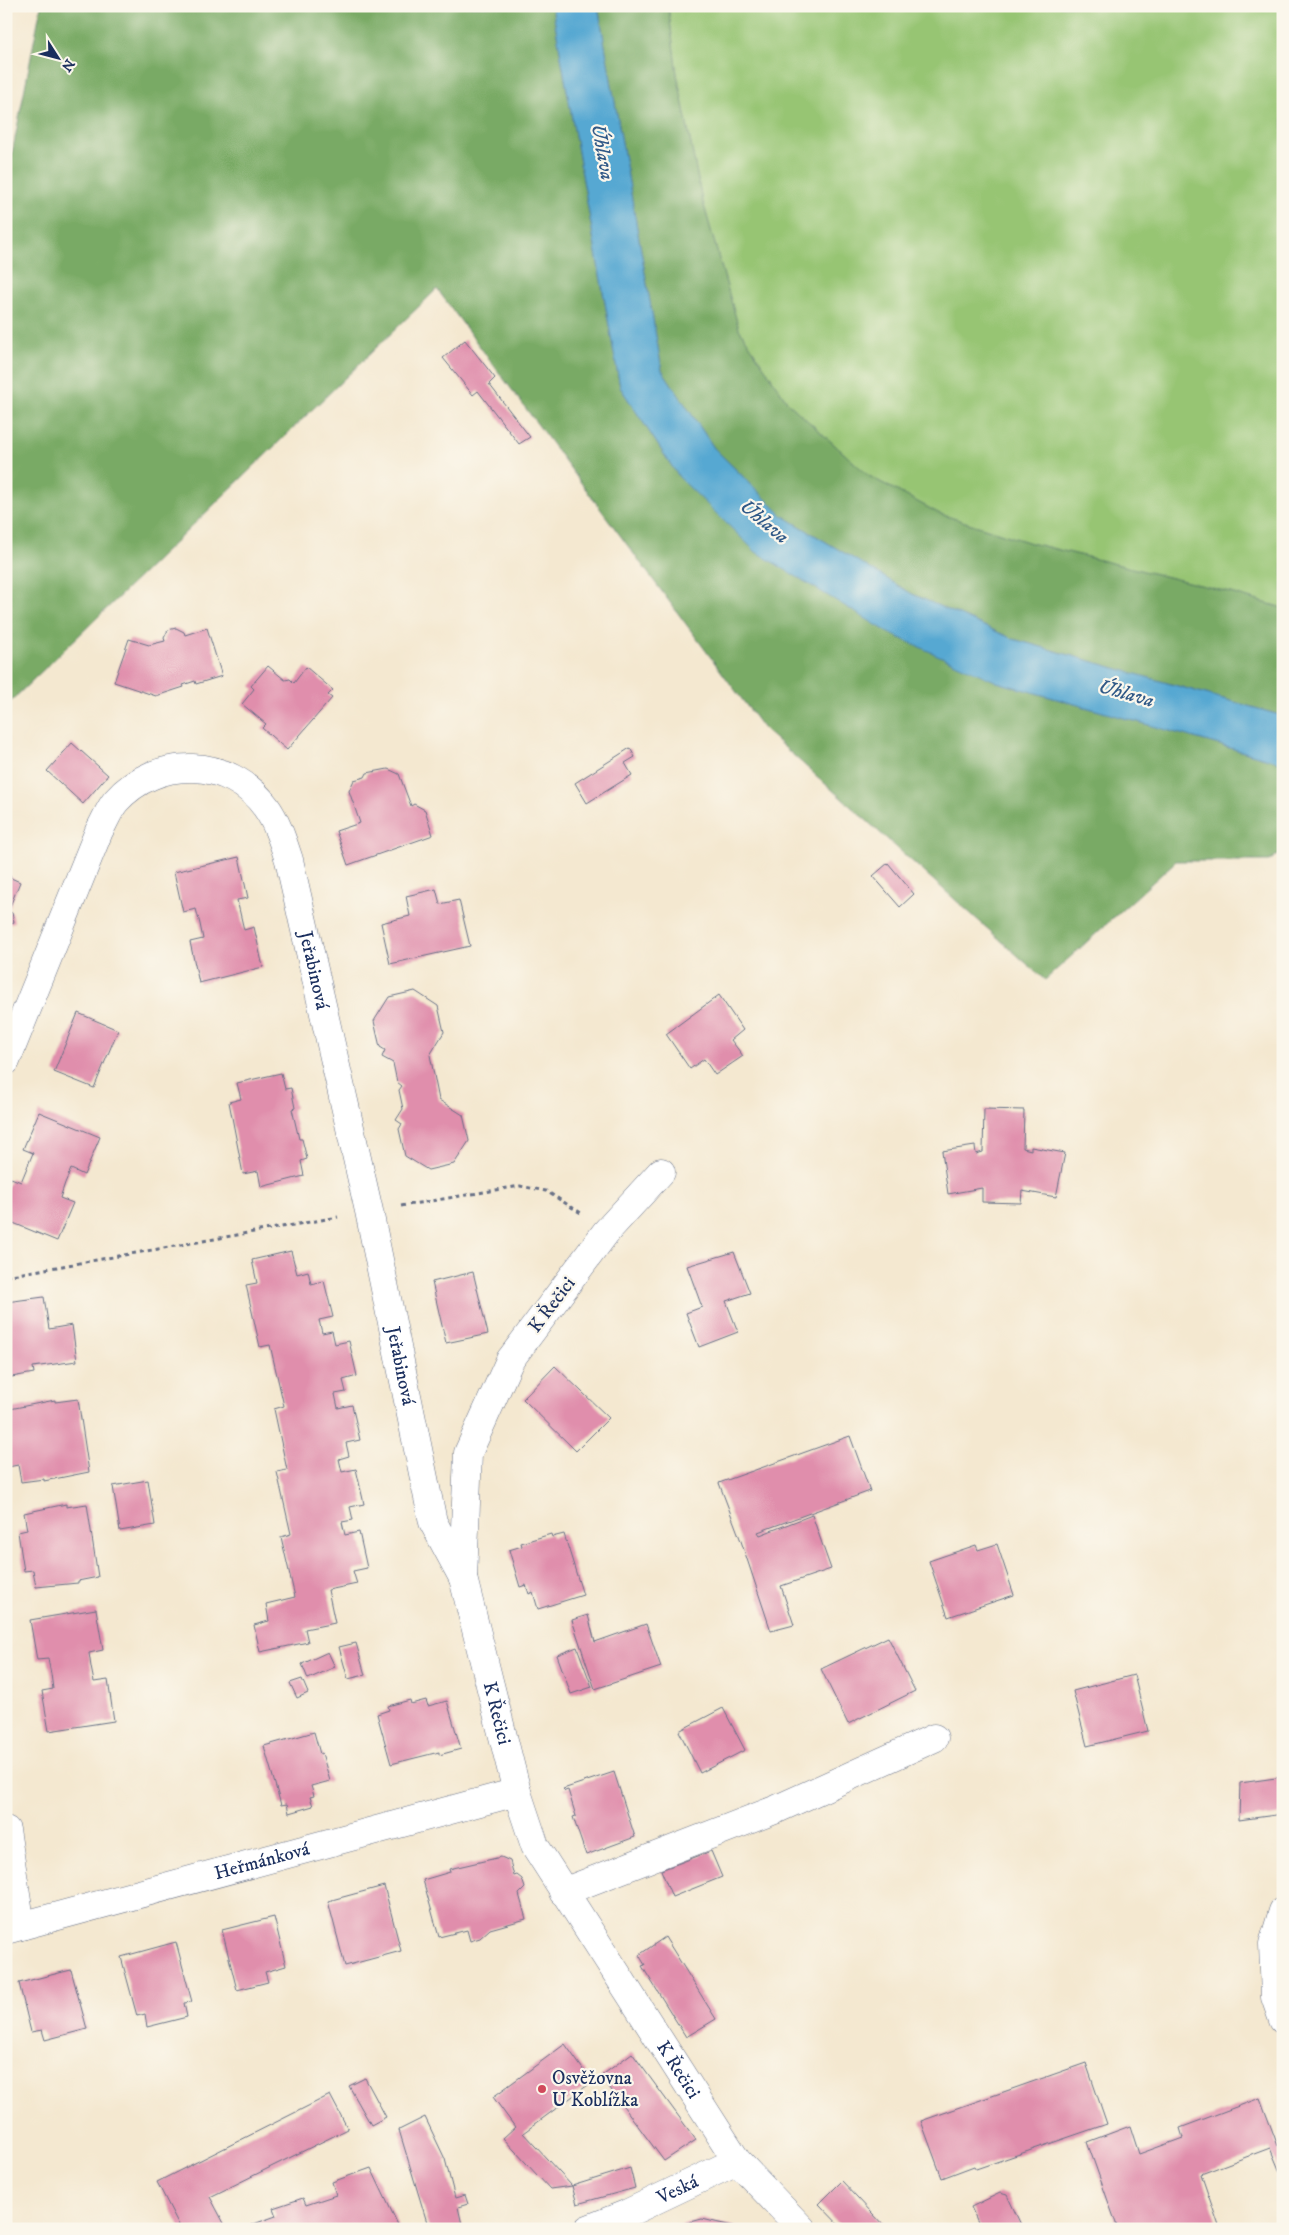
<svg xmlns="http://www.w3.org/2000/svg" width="1289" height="2235" viewBox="0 0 1289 2235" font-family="'IM FELL DW Pica',serif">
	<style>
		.green { fill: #97c573; stroke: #597a68 }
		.forest { fill: #79aa65; stroke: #4a6c62 }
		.water { fill: #57a8d2; stroke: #396c98 }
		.building { fill: #e08eac }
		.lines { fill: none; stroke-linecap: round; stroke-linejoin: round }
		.minor-casing { stroke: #677086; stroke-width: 29 }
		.path { stroke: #677086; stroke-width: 3; stroke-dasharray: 4 4; stroke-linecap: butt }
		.minor { stroke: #fff; stroke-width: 28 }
		.poi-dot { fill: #d1495b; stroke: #fbf7ec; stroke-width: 2 }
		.labels { text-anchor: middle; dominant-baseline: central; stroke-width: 4.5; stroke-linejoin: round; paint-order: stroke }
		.street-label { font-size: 19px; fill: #1b2f5e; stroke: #fbf7ec }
		.poi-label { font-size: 19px; fill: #1b2f5e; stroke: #fbf7ec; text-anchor: start }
		.water-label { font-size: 20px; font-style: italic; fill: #305987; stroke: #fbf7ec }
	</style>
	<rect width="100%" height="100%" fill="#fbf7ec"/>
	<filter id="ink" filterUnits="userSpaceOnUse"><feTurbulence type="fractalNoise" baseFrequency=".02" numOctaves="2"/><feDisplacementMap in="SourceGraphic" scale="10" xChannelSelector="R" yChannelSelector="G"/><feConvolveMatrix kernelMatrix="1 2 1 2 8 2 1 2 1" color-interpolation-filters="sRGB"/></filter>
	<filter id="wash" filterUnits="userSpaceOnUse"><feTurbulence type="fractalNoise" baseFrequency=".0096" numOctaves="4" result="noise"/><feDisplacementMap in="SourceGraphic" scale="20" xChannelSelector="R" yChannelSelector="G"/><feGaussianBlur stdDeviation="1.12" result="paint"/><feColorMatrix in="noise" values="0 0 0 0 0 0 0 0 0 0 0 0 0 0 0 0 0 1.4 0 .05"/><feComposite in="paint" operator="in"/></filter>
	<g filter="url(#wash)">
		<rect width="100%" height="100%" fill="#f4e8d0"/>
		<path class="green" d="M 668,6 L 1283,6 L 1283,608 L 1216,589 L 1031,543 L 940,514 L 869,476 L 788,403 L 739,329 L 701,195 L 677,74 Z"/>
		<path class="forest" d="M 41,6 L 552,6 L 620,387 L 679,477 L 997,682 L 1283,763 L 1283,851 L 1269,861 L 1176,861 L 1045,980 L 764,729 L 437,289 L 6,706 L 6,184 Z
			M 598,6 L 668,6 L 677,74 L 701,195 L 739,329 L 788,403 L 869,476 L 940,514 L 1031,543 L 1216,589 L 1283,608 L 1283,716 L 1013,639 L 912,594 L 783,516 L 714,448 L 662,370 Z"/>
		<path class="water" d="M 552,6 L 598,6 L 662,370 L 714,448 L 783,516 L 912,594 L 1013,639 L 1283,716 L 1283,763 L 997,682 L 891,634 L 756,552 L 679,477 L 620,387 Z"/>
		<g id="blocks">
			<path class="building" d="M 465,340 L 495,378 L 489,384 L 530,437 L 519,444 L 478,391 L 473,395 L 443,358 Z
				M 176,628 L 184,632 L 185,635 L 207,628 L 222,676 L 196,684 L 195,681 L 183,685 L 184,687 L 156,696 L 114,682 L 129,639 L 149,645 L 165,641 L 164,638 L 168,630 Z
				M 268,666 L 285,680 L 290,679 L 294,683 L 306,667 L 333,690 L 328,695 L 332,698 L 287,750 L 262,728 L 266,724 L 242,704 L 254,689 L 251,686 Z
				M 72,743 L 108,775 L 83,804 L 47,771 Z
				M 630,748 L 635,757 L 625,763 L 632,775 L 587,803 L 575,783 Z
				M 388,769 L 399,774 L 411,806 L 414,804 L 425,810 L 433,835 L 348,865 L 336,831 L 360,823 L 349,791 L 354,780 L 365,777 L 367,773 Z
				M 239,857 L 248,898 L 237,900 L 244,930 L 254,927 L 263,967 L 199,983 L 190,942 L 203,939 L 200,924 L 196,909 L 183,912 L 174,872 Z
				M 888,863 L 914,894 L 900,907 L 873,876 Z
				M 6,868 L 11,878 L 20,882 L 8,911 L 12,913 L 14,922 L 6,925 Z
				M 436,889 L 440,904 L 459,900 L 470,946 L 390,964 L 381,923 L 410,916 L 406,896 Z
				M 415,991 L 438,1006 L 444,1032 L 430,1055 L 439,1100 L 463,1115 L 469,1141 L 454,1164 L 428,1170 L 405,1156 L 399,1129 L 402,1124 L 396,1120 L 403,1109 L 399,1090 L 402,1086 L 397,1082 L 393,1063 L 382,1057 L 385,1050 L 380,1047 L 374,1021 L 389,997 Z
				M 719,995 L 743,1030 L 731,1040 L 743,1056 L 715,1075 L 704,1059 L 690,1069 L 666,1034 Z
				M 78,1013 L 118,1030 L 94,1088 L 54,1072 Z
				M 281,1073 L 285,1089 L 291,1088 L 295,1108 L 292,1109 L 299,1139 L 302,1139 L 307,1159 L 301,1161 L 304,1176 L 261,1187 L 258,1171 L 243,1174 L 229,1102 L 241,1099 L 237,1083 Z
				M 984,1109 L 1024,1110 L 1023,1148 L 1031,1150 L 1031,1147 L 1065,1153 L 1056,1197 L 1022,1191 L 1021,1203 L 982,1202 L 982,1188 L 948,1194 L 942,1151 L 975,1146 L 976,1154 L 983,1152 Z
				M 39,1112 L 100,1137 L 84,1175 L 71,1169 L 65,1183 L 60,1198 L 73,1203 L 57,1241 L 6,1220 L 6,1190 L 11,1178 L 21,1182 L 33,1153 L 23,1149 Z
				M 291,1251 L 297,1274 L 308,1271 L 311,1284 L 324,1281 L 333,1317 L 319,1320 L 322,1333 L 332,1331 L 335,1344 L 349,1341 L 357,1376 L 343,1380 L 346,1392 L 335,1394 L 338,1408 L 352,1405 L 360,1440 L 346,1443 L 349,1456 L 339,1459 L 342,1472 L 356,1469 L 364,1504 L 350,1507 L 353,1520 L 342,1522 L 345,1535 L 359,1532 L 367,1568 L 353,1571 L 357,1584 L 328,1590 L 335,1623 L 305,1629 L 308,1642 L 260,1652 L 254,1625 L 269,1621 L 266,1604 L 295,1597 L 281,1537 L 291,1534 L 277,1472 L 287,1470 L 274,1409 L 284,1406 L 270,1345 L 260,1347 L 246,1285 L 257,1283 L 252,1260 Z
				M 734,1252 L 750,1293 L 726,1301 L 738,1332 L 699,1347 L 686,1313 L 702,1307 L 687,1266 Z
				M 473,1272 L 488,1334 L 446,1343 L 432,1282 Z
				M 44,1297 L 49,1329 L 72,1325 L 77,1361 L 33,1367 L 34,1373 L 6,1378 L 6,1302 Z
				M 555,1366 L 609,1418 L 576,1451 L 523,1399 Z
				M 78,1399 L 89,1472 L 44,1481 L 44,1479 L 21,1482 L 18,1465 L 8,1467 L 6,1459 L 6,1427 L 12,1426 L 10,1409 L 55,1400 L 55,1402 Z
				M 850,1436 L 870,1491 L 758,1532 L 760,1535 L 812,1515 L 831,1569 L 781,1586 L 794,1625 L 771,1631 L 741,1541 L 719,1483 Z
				M 148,1480 L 155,1525 L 120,1531 L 113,1486 Z
				M 66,1504 L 66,1507 L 87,1504 L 98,1577 L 78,1581 L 78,1583 L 36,1587 L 33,1570 L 24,1571 L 21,1552 L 18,1532 L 27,1530 L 24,1513 Z
				M 551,1534 L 552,1537 L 564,1534 L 583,1595 L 538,1609 L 533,1592 L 529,1594 L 526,1585 L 520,1587 L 509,1550 L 522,1546 L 521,1543 Z
				M 997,1544 L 1014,1595 L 948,1617 L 929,1561 L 976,1545 L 978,1550 Z
				M 96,1609 L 103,1650 L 89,1653 L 91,1667 L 94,1682 L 108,1680 L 114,1721 L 49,1731 L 42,1691 L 53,1689 L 51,1674 L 48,1659 L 37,1660 L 30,1620 Z
				M 588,1615 L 595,1642 L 646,1624 L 661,1667 L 595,1689 L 572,1620 Z
				M 888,1637 L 915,1691 L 848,1724 L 821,1669 Z
				M 356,1643 L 365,1675 L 348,1679 L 339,1647 Z
				M 577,1647 L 592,1687 L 571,1694 L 557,1655 Z
				M 328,1652 L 335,1667 L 308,1679 L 302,1664 Z
				M 1134,1675 L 1148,1731 L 1087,1746 L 1073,1691 Z
				M 302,1679 L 308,1693 L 297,1698 L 290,1683 Z
				M 410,1700 L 411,1704 L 426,1700 L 428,1706 L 447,1701 L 461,1749 L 439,1755 L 439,1752 L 391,1764 L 377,1714 L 389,1710 L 388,1706 Z
				M 723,1708 L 745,1750 L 700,1773 L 679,1731 Z
				M 314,1732 L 320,1754 L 322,1753 L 330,1781 L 311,1786 L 314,1796 L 310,1797 L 313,1806 L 289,1813 L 287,1804 L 281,1805 L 264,1746 Z
				M 614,1772 L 635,1837 L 586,1855 L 573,1817 L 576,1816 L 568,1790 L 565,1791 L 563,1789 Z
				M 1283,1777 L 1283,1814 L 1239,1820 L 1240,1783 Z
				M 711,1851 L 722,1877 L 672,1897 L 661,1870 Z
				M 501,1857 L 510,1861 L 514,1876 L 517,1875 L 522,1879 L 525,1888 L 519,1894 L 526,1919 L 490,1929 L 480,1938 L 470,1941 L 467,1930 L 439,1937 L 423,1880 L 450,1872 L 449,1869 Z
				M 384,1886 L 401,1951 L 345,1966 L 328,1901 Z
				M 274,1917 L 286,1966 L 265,1972 L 268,1982 L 237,1990 L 222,1930 Z
				M 665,1937 L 716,2019 L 686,2037 L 642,1966 L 645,1965 L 639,1955 Z
				M 176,1942 L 192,2002 L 184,2003 L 187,2017 L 147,2027 L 145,2014 L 137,2016 L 121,1957 Z
				M 71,1970 L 87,2029 L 45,2040 L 42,2030 L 31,2032 L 19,1983 Z
				M 565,2044 L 592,2082 L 523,2133 L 572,2186 L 550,2189 L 503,2138 L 515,2127 L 493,2097 Z
				M 632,2053 L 696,2140 L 664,2161 L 601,2076 Z
				M 1086,2063 L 1107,2124 L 976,2169 L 974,2166 L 942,2178 L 921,2121 Z
				M 365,2078 L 386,2117 L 371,2125 L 349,2086 Z
				M 330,2095 L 348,2129 L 210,2197 L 227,2229 L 181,2229 L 157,2182 Z
				M 1260,2098 L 1278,2146 L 1283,2144 L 1283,2179 L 1270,2148 L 1201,2174 L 1220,2229 L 1118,2229 L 1087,2142 L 1130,2126 L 1139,2154 L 1183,2138 L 1180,2128 Z
				M 425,2117 L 445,2159 L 455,2198 L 465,2195 L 468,2204 L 458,2207 L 463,2229 L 429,2229 L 399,2130 Z
				M 371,2168 L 400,2229 L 252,2229 L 251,2225 L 276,2216 L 273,2208 L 303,2198 L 306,2205 L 336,2195 L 332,2182 Z
				M 630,2168 L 635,2188 L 577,2204 L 572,2186 Z
				M 842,2181 L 887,2229 L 843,2229 L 819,2204 Z
				M 1000,2193 L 1007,2195 L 1023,2229 L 981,2229 L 971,2207 Z
				M 702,2219 L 741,2228 L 741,2229 L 664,2229 Z"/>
		</g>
	</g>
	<g filter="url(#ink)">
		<use href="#blocks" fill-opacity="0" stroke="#677086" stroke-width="1"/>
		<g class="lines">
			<g class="minor-casing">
				<g id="minor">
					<path id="s1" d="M 6,1061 L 99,831 C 105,821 109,809 116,801 C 157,755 230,757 266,807 C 277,822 283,842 289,860 L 369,1211 L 433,1522 L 463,1578"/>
					<path id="s2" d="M 661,1172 L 606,1232 L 510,1360 L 468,1453 L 463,1578 L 517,1792 L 535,1846 L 737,2161 L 802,2229"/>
					<path d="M 6,1830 L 21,1926"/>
					<path d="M 563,1892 L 777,1809 L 934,1738"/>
					<path d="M 1283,1911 L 1273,1944 L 1275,1997 L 1283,2020"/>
					<path id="s3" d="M 6,1930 L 517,1792"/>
					<path id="s4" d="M 588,2229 L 626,2214 L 737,2161"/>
				</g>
			</g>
			<path class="path" d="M 401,1206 L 520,1186 L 546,1191 L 581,1213
				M 6,1276 L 338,1217"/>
			<use href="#minor" class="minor"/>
		</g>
	</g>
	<circle class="poi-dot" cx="542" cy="2089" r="5"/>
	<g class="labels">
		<g class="street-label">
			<text stroke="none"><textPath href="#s1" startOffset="626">Jeřabinová</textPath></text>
			<text transform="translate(552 1305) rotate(-53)">K Řečici</text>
			<text stroke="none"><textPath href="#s1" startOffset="1031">Jeřabinová</textPath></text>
			<text stroke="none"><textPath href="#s2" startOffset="608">K Řečici</textPath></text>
			<text stroke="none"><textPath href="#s3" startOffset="265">Heřmánková</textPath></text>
			<text stroke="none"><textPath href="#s2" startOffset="1012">K Řečici</textPath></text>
			<text stroke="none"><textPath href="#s4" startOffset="98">Veská</textPath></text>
		</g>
		<g class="poi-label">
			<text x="552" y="2078">Osvěžovna<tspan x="552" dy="22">U Koblížka</tspan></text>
		</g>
		<g class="water-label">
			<text transform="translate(602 152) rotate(80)">Úhlava</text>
			<text transform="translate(764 522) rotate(40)">Úhlava</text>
			<text transform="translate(1126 694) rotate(16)">Úhlava</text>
		</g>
	</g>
	<rect width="1289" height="2235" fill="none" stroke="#fbf7ec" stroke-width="25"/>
	<g transform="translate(58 58) rotate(126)" stroke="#fbf7ec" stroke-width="4" paint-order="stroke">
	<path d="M0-4L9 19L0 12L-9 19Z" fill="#1b2f5e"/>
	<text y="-8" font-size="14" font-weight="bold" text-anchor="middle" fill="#1b2f5e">N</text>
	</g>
</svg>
